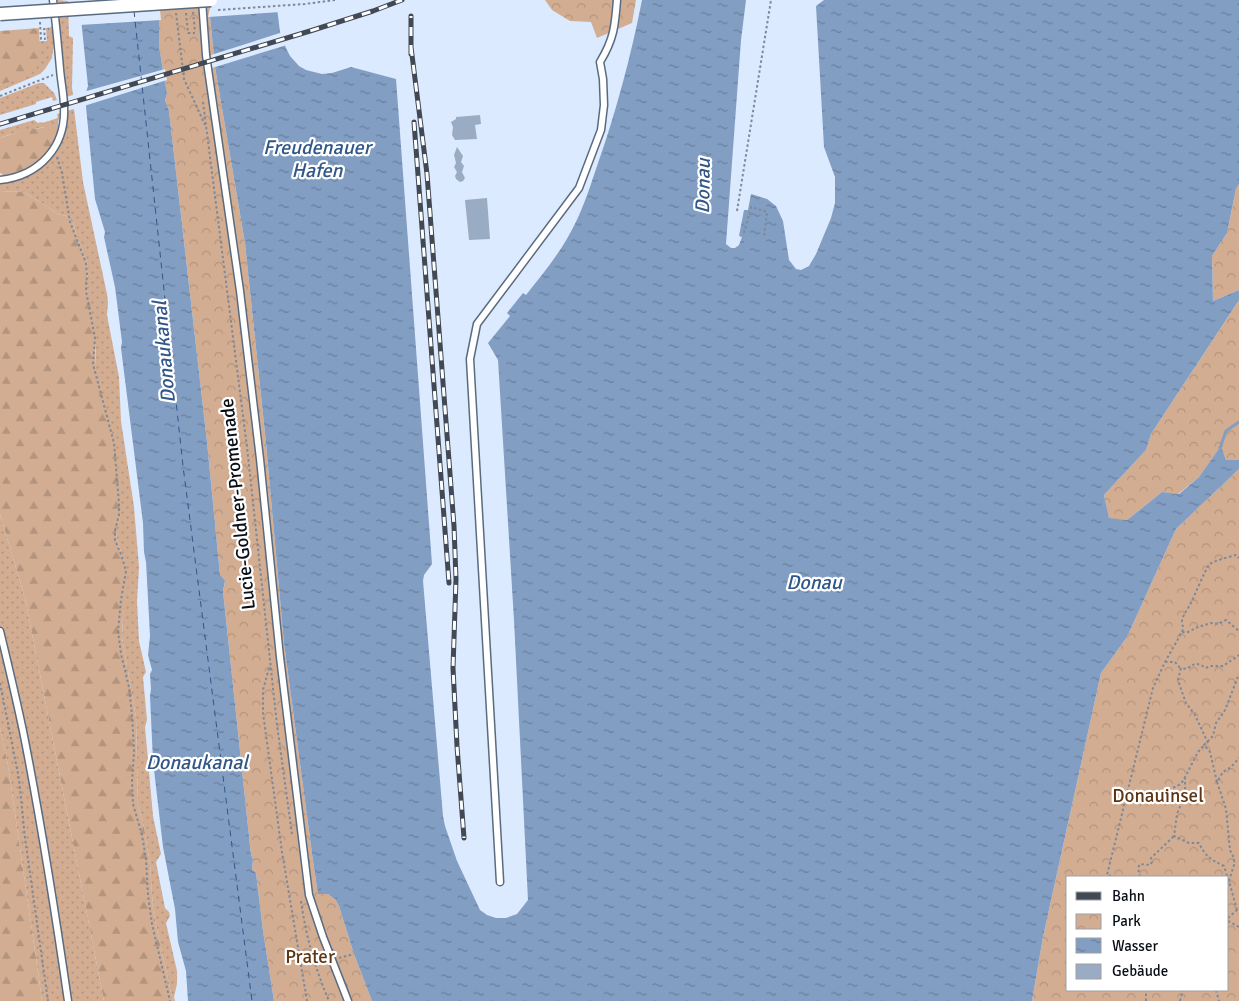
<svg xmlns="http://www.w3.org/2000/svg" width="1239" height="1001" viewBox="0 0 1239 1001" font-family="Signika,sans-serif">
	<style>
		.grass { fill: url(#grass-dots) }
		.forest { fill: url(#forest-firs) }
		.park { fill: url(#park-crowns); fill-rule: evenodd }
		.water { fill: url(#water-ripples) }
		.pier { fill: #dbeafe }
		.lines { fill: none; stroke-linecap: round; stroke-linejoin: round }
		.stream { stroke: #829ec3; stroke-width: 3 }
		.ferry { stroke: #305788; stroke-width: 1; stroke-dasharray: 6 5; stroke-linecap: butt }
		.building { fill: #9aacc3 }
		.lane-casing { stroke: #5a6b80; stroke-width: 9 }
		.path { stroke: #7e8998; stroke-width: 2; stroke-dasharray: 2.5 2.5; stroke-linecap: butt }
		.lane { stroke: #fff; stroke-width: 6 }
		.rail-casing { stroke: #404954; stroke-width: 5 }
		.rail { stroke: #fff; stroke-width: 3; stroke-dasharray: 9; stroke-linecap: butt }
		.street-bridge-casing { stroke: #5a6b80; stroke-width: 15; stroke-linecap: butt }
		.path-bridge { stroke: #7e8998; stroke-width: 2; stroke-dasharray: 2.5 2.5; stroke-linecap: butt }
		.street-bridge { stroke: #fff; stroke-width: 12 }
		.labels { text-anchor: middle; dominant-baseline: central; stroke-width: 4.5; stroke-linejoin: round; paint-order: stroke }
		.street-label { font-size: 19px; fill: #090f17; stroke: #fff }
		.park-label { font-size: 19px; fill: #5e3613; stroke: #fff }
		.water-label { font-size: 20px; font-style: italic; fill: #305788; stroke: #fff }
	</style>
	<defs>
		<pattern id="grass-dots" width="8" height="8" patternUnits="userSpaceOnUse" patternTransform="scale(1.25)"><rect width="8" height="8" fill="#d3ad92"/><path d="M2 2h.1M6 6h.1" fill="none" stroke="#b4947d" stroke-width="1.8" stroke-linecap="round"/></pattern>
		<pattern id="forest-firs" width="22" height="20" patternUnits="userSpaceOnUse" patternTransform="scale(1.25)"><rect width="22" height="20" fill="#d3ad92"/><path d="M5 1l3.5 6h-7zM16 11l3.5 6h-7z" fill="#b4947d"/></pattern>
		<pattern id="park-crowns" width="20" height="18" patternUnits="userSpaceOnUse" patternTransform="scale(1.25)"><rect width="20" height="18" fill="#d3ad92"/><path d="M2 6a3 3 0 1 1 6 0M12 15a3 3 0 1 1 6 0" fill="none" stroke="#b4947d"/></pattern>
		<pattern id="water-ripples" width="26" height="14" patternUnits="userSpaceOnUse" patternTransform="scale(1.25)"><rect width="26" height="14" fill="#829ec3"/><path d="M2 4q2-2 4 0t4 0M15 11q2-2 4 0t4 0" fill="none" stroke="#697f9d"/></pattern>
	</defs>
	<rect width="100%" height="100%" fill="#dbeafe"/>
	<path class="grass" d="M 58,0 L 68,1 L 69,36 L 73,38 L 72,88 L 73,95 L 66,97 Z
		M 53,27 L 54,42 L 52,58 L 45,69 L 40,74 L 0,91 L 0,85 L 28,75 L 39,56 L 39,41 L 47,41 L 46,28 Z
		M 39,83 L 44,83 L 54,93 L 57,100 L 53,101 L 52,97 L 36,102 L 36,104 L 0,115 L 0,98 Z
		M 74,109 L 83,182 L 107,294 L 108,303 L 107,315 L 119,377 L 121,421 L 134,507 L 139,567 L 137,601 L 139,641 L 146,672 L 143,677 L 147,720 L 145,727 L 153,816 L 161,854 L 156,862 L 165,908 L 169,912 L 170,916 L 166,923 L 177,971 L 177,984 L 174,997 L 175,1001 L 173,1001 L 159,939 L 153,910 L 150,864 L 144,827 L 138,806 L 136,717 L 122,637 L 123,616 L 127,571 L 117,539 L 116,530 L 120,518 L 95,366 L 96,349 L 87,290 L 88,265 L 76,234 L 72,217 L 57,214 L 48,207 L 23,192 L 0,191 L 0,182 C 20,182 32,175 46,162 C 50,158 55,154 57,150 C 64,140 64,123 66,111 Z
		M 61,113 L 58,122 L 58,127 C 51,124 47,127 39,128 C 25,130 13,133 0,138 L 0,130 L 34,120 L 38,123 L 41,122 L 42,123 L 58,118 L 57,114 Z
		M 0,514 L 25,598 L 104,1001 L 42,1001 L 39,979 L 8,765 L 0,728 Z"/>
	<path class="forest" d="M 39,28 C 39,39 42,58 36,68 C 32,77 9,82 0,85 L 0,31 Z
		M 48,125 L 53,125 L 58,127 C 56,154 30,171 6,177 L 0,173 L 0,138 L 27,129 L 42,128 Z
		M 0,191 L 23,192 L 48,207 L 57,214 L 72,217 L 76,234 L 88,265 L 87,290 L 96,332 L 95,366 L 115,445 L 121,505 L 120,518 L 116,530 L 117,539 L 127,571 L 128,585 L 123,616 L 122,637 L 136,717 L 138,806 L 144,827 L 150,864 L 153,910 L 159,939 L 173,1001 L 104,1001 L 25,598 L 0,514 Z
		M 0,728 L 8,765 L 39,979 L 42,1001 L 0,1001 Z"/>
	<path class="park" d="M 156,0 L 215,0 L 210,16 L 215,67 L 245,243 L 266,443 L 284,643 L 313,861 L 318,894 L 328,894 L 335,899 L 339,906 L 354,954 L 372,1001 L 274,1001 L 263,931 L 256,873 L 252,869 L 253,859 L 251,855 L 223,591 L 225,582 L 220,575 L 207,442 L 169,111 L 165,100 L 167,94 L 159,46 L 159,20 Z
		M 545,0 L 636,0 L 632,23 L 597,38 L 591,22 L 570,21 L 552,10 Z
		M 1239,184 L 1239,290 L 1213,301 L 1212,256 L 1227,233 L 1236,189 Z
		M 1239,300 L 1239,460 L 1226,460 L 1221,447 L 1199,477 L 1178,494 L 1162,492 L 1127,520 L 1109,519 L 1104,495 L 1146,450 L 1151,434 Z
		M 1239,469 L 1239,1001 L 1032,1001 L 1043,937 L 1101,673 L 1127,637 L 1176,529 ZM 1068,877 L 1228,877 L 1228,990 L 1068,990 Z"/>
	<path class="water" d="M 79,0 L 156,0 L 159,20 L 159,46 L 167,94 L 165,100 L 169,111 L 207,442 L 220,575 L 225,581 L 223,591 L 251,855 L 253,859 L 252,869 L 256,873 L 263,931 L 274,1001 L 188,1001 L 186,971 L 178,942 L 175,909 L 163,847 L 153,761 L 150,696 L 151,689 L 150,674 L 152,670 L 148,655 L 150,636 L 146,562 L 144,552 L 143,523 L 121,348 L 122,342 L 115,287 L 104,237 L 105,232 L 95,199 L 86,107 L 86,92 L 88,86 Z
		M 215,0 L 276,0 L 280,32 L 286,48 L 290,56 L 299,66 L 306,70 L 322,74 L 332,73 L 351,67 L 396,79 L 432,564 L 424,575 L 423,581 L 443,816 L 445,826 L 457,861 L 480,910 L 487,915 L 496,918 L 506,918 L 517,914 L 528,900 L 514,620 L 498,360 L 488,343 L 510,316 L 507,313 L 523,293 L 526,295 C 541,276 556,258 568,237 C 581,215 589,190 597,166 C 616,112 631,56 642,0 L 746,0 L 741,40 L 726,244 L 731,248 L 735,248 L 739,245 L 742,237 L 739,236 L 744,210 L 748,210 L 751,194 L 767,199 L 776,206 L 783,221 L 789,260 L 796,269 L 801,270 L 809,266 L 816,254 L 831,218 L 835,203 L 835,177 L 824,147 L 816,6 L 824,0 L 1239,0 L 1239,184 L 1236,189 L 1227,233 L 1212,256 L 1213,301 L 1239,290 L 1239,300 L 1151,434 L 1146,450 L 1104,495 L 1109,518 L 1127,520 L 1162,492 L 1179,494 L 1199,477 L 1221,446 L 1226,460 L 1239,460 L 1239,469 L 1176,529 L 1127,637 L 1101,673 L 1043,937 L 1032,1001 L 372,1001 L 354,954 L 339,906 L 335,899 L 328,894 L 318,894 L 313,861 L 284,643 L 266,443 L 245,243 L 215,67 L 210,16 Z"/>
	<path class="pier" d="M 77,0 L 159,0 L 161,20 L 80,25 Z
		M 212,0 L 279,0 L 280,12 L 208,17 Z
		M 283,32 L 287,45 L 212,68 L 211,55 Z
		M 165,69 L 167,80 L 84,106 L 83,92 Z"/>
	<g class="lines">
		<path class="stream" d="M 1220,448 L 1226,431 L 1239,422"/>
		<path class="ferry" d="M 134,11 L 183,466 L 252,1001"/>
	</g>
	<path class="building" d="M 480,115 L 481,124 L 475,125 L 477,139 L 455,140 L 452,135 L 453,127 L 451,122 L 456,119 L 456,117 Z
		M 457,147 L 463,156 L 461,162 L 464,166 L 462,172 L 465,178 L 463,181 L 460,182 L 456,179 L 455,176 L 457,172 L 454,167 L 456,163 L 454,155 Z
		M 487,198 L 490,239 L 469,240 L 465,200 Z"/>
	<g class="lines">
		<g class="lane-casing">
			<path id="lane" d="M 202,0 L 206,55 L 240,291 L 260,459 L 280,657 L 309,895 L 323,937 L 348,1001
				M 0,180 C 39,176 66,147 64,107 C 64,95 61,82 60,69 C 58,46 56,23 53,0
				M 0,631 C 8,664 16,698 23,731 C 41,821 55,911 68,1001
				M 500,882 L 470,359 L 477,324 L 579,188 L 601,130 L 604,105 L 603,79 L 600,62 C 614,39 615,26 617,0"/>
		</g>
		<path class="path" d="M 193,12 L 195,32
			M 176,13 L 184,79 L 205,125
			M 186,13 L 188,33 L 195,33
			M 40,22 L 41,39 L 45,39 L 44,29 L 49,29
			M 0,96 L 53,75
			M 203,102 L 247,447 L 277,725 L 292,834
			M 57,157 L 62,173 L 70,222 L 86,263 L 87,274 L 86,291 L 95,338 L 93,364 L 114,443 L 119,504 L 119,515 L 115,531 L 115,540 L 122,557 L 126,571 L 121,600 L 118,631 L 121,654 L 129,687 L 132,715 L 134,752 L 132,781 L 133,804 L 142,835 L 146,859 L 148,895 L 152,924 L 170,1001
			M 737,211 L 771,0
			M 744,233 L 751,207 L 767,212 L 764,237
			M 1182,632 L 1188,632 L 1198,627 L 1211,623 L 1218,624 L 1226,620 L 1239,631
			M 1165,662 L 1175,662 L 1180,668
			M 269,668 L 263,690 L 263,713 L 282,852 L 307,1001
			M 0,683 L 19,779 L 25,838 L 48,1001
			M 1208,743 L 1195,715 L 1186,703 L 1182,692 L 1178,680 L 1181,668 L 1187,669 C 1195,662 1198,663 1206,668 L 1210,666 L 1223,666 L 1239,655
			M 1185,777 L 1185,794 L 1177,814 L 1174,836 L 1189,843 L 1199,843 C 1205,856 1211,860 1224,866 L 1228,879
			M 1217,782 L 1210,752 L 1204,745 L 1213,736 L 1216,723 L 1225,710 L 1239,674
			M 1164,792 L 1179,785 L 1183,781 L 1198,752 L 1204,745
			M 1116,877 L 1107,875 L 1153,688 L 1165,662 L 1182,632 C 1184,627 1182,625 1182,621 C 1183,614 1188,609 1191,603 C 1195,595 1205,569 1210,564 C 1216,560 1229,557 1236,555 L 1239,558
			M 1140,877 L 1138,868 L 1140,864 L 1150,865 L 1152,862 L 1151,858 L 1174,836
			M 301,901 C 306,937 315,968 329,1001
			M 1237,910 L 1229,881 L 1234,865 L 1234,858 L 1230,850 L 1226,809 L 1217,782 L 1223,772 L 1231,767 L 1239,758
			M 1228,918 L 1239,908
			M 1228,921 L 1239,927
			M 339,958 L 354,954
			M 1216,990 L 1219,1001
			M 1146,1001 L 1146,990
			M 1180,1001 L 1183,990"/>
		<use href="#lane" class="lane"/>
		<g class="rail-casing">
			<path id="rail" d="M 411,47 L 427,174 L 454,526 L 456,579 L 453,668 L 457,746 L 464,838
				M 411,54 L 411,16
				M 414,122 L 449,583
				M 0,124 L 310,31 L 373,11 L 402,0"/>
		</g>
		<use href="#rail" class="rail"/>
		<g class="street-bridge-casing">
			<path id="street-bridge" d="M 0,14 L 211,0"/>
		</g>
		<path class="path-bridge" d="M 218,10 L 305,4 L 335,0"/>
		<use href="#street-bridge" class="street-bridge"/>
	</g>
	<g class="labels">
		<g class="street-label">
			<text transform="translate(238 504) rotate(-96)">Lucie-Goldner-Promenade</text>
		</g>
		<g class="park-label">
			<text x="1158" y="796">Donauinsel</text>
			<text x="310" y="957">Prater</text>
		</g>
		<g class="water-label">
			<text x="317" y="147">Freudenauer<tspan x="317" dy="23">Hafen</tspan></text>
			<text transform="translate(703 186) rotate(-89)">Donau</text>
			<text transform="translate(164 352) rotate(-95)">Donaukanal</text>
			<text x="814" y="582">Donau</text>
			<text x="197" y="762">Donaukanal</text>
		</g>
	</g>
	<rect x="1066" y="876" width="162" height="115" fill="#ffffff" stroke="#9d9fa2"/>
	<rect x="1076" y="892" width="25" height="8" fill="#404954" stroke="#9d9fa2"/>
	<text x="1112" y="901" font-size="15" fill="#090f17">Bahn</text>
	<rect x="1076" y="914" width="25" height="15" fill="url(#park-crowns)" stroke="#9d9fa2"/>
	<text x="1112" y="926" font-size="15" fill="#090f17">Park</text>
	<rect x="1076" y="938" width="25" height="15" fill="url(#water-ripples)" stroke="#9d9fa2"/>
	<text x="1112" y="951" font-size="15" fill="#090f17">Wasser</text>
	<rect x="1076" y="964" width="25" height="15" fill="#9aacc3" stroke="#9d9fa2"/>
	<text x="1112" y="976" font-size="15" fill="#090f17">Gebäude</text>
</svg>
